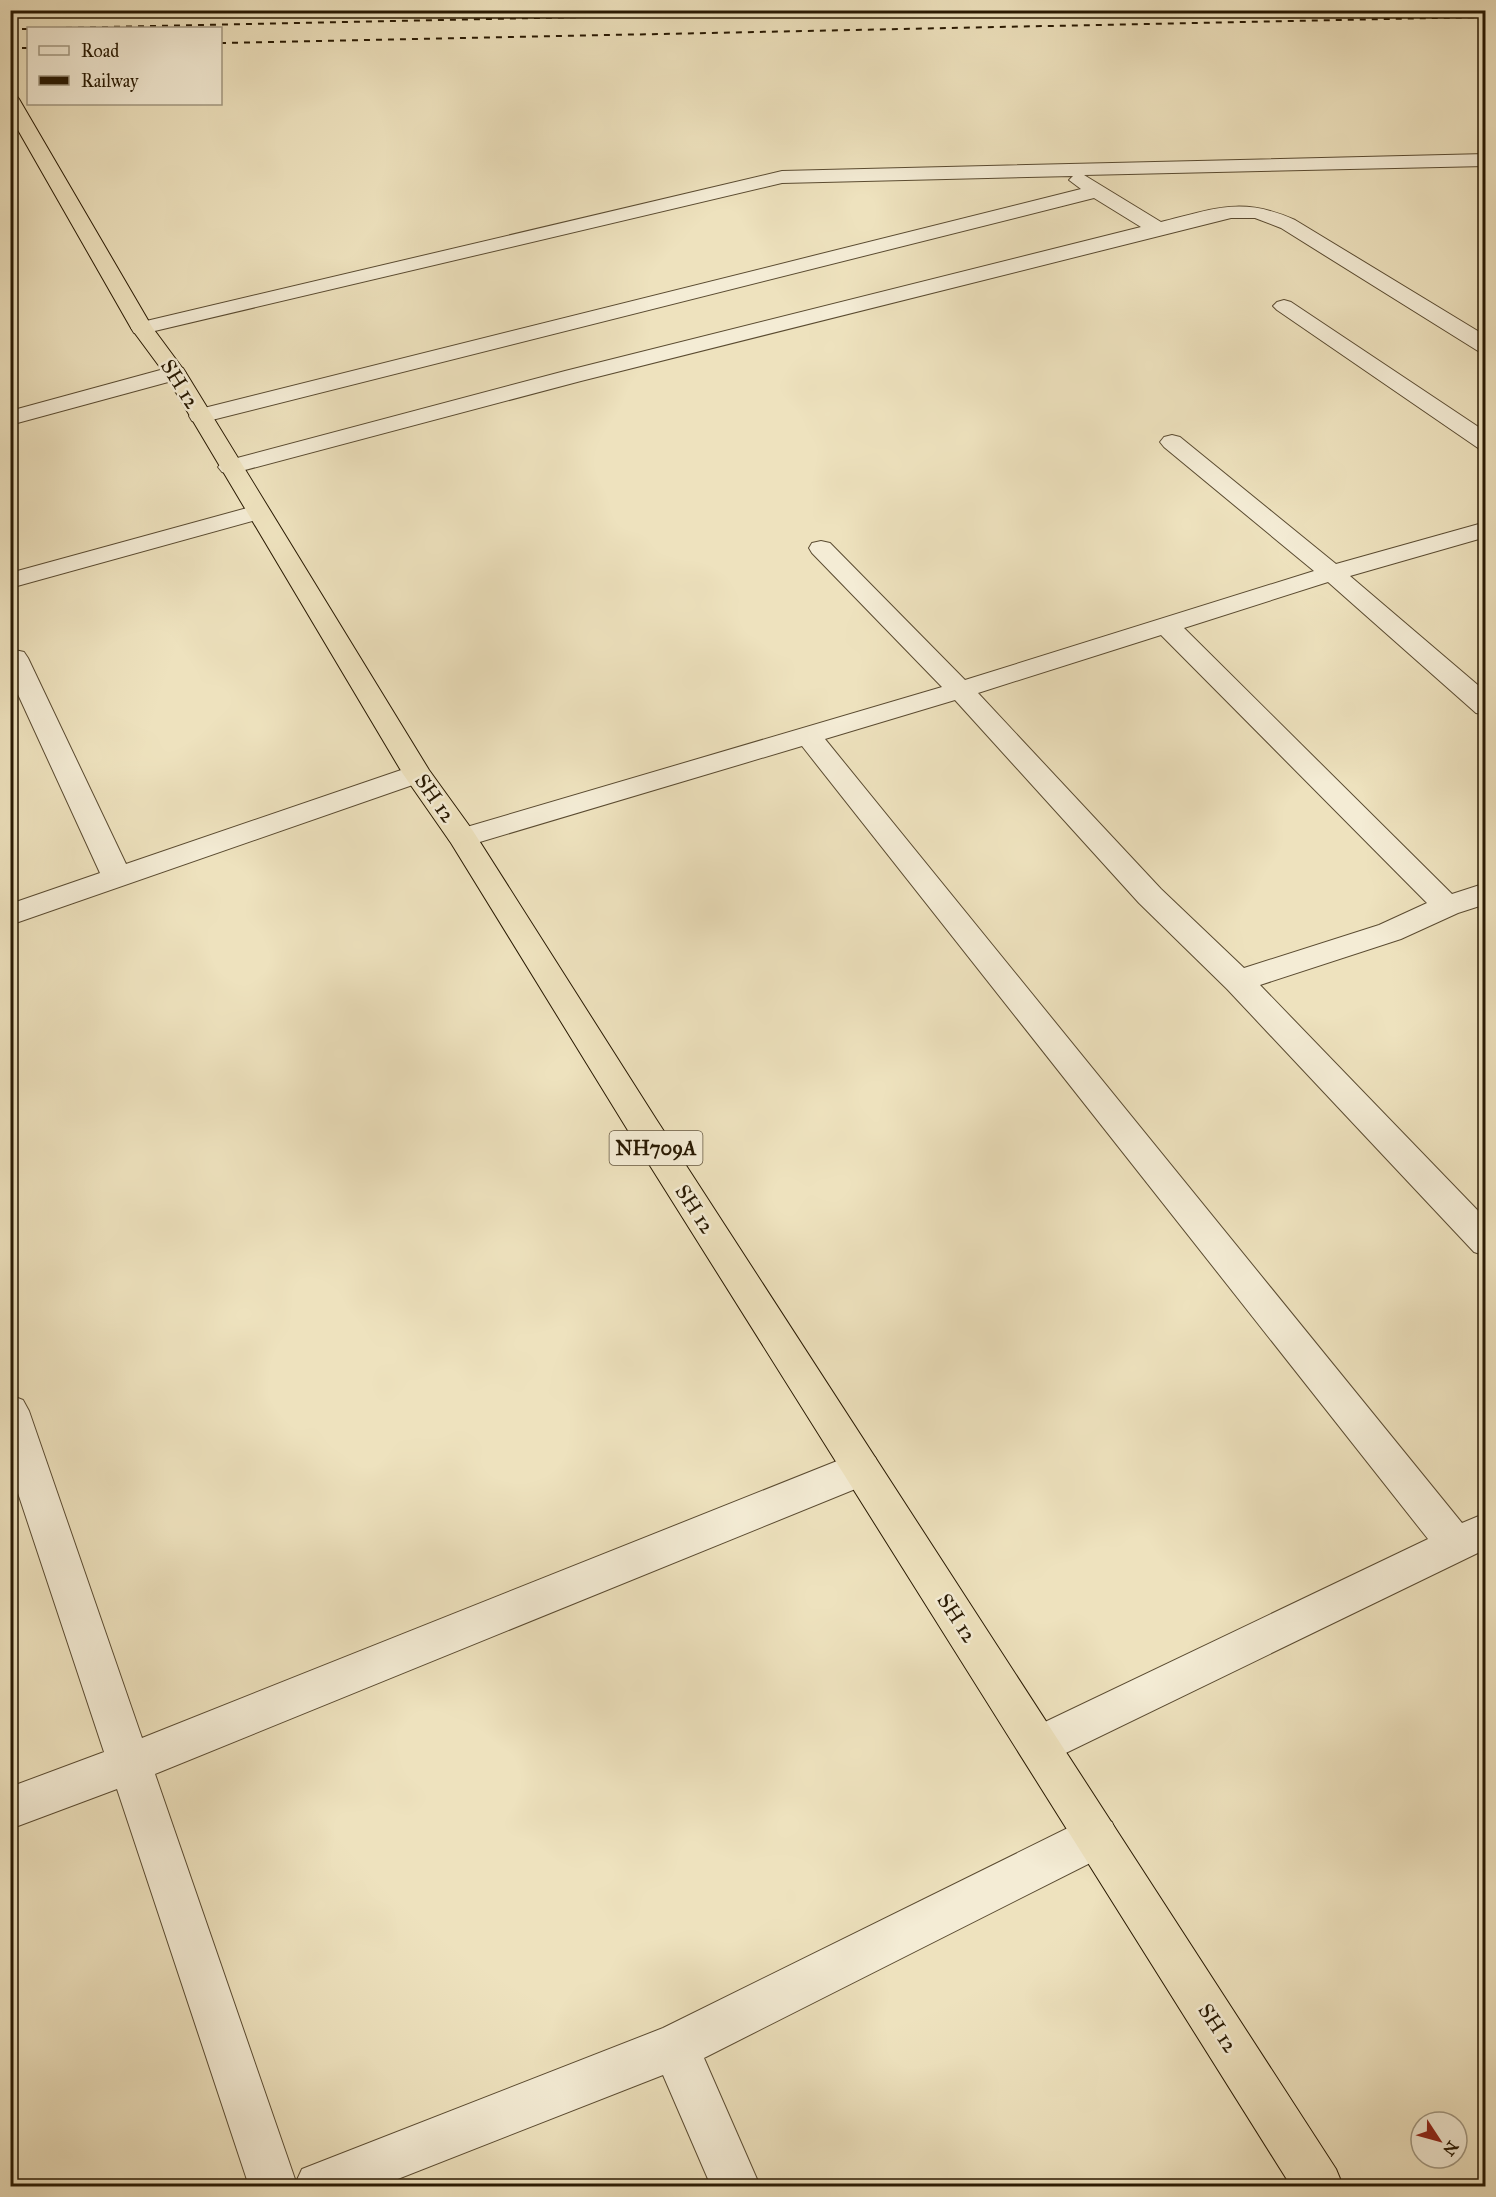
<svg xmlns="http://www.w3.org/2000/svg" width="1496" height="2197" viewBox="0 0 1496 2197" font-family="'IM FELL Great Primer',serif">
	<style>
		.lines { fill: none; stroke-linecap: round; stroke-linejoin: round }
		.minor-casing { stroke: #5a4b31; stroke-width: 2 }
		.highway-casing { stroke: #281902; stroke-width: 2 }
		.minor { fill: #f4ecd5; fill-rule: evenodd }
		.highway { fill: #eee2be; fill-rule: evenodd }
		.rail { stroke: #281902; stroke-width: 2; stroke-dasharray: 6 6; stroke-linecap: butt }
		.labels { text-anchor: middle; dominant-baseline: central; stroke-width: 5; stroke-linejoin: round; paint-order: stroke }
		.shield { fill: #f4ecd5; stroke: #655841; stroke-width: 1.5 }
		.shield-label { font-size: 20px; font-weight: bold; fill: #281902 }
		.street-label { font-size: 21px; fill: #281902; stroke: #f4ecd5 }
	</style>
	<rect width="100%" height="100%" fill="#eee2be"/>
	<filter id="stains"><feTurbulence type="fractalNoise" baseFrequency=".00333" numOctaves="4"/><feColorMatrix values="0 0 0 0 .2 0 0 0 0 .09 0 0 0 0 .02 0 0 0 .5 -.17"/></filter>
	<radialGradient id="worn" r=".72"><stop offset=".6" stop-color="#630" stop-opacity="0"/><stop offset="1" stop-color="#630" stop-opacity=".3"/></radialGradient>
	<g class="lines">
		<g class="minor-casing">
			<path id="minor" d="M 1486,154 L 1486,166 L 1084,175 L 1161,222 C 1214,209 1242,196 1295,220 L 1486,336 L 1486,352 L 1478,351 L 1281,228 L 1255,218 L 1231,218 L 581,381 L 230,474 L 222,472 L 218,467 L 222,462 L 565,371 L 1141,227 L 1094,198 L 200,423 L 192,421 L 189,416 L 192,411 L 1081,189 L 1069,180 L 1073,176 L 782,183 L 142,334 L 134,333 L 131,328 L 134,323 L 142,322 L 782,171 Z
				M 1284,300 L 1291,302 L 1486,432 L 1486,450 L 1478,448 L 1277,310 L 1273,306 L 1277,302 Z
				M 175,366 L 183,368 L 186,373 L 183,378 L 10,425 L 10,411 Z
				M 1172,435 L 1180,437 L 1336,564 L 1486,522 L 1486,537 L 1350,576 L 1486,692 L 1486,715 L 1476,713 L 1328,582 L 1184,628 L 1452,894 L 1486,883 L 1486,904 L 1458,913 L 1401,939 L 1260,985 L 1486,1219 L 1486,1256 L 1474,1252 L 1227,989 L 1139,903 L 955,700 L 825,739 L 1462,1523 L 1486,1513 L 1486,1549 L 1039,1766 L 1024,1760 L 1018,1746 L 1024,1732 L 1428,1539 L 802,746 L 463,847 L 453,845 L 448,838 L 453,831 L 942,687 L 812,553 L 809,548 L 812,543 L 821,541 L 830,543 L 965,680 L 1314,571 L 1164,447 L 1160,442 L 1164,437 ZM 1161,635 L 1427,903 L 1379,925 L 1244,968 L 1161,889 L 978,693 Z
				M 258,505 L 267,507 L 270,512 L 267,517 L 10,588 L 10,573 Z
				M 15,650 L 24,652 L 28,658 L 126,864 L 407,768 L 417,765 L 427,768 L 431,774 L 427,780 L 10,925 L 10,904 L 100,873 L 10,677 L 10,651 Z
				M 10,1395 L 23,1400 L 29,1411 L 142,1738 L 847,1457 L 861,1453 L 875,1457 L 880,1469 L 875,1481 L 155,1774 L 296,2182 L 302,2169 L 663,2028 L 1080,1822 L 1096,1816 L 1112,1822 L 1118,1837 L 1112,1852 L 704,2058 L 760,2186 L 711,2186 L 663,2075 L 380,2186 L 249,2186 L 117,1789 L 10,1829 L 10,1787 L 104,1752 L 10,1469 Z"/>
		</g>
		<g class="highway-casing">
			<path id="highway" d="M 10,94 L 16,95 L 19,99 L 152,327 L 186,373 L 429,770 L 473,831 L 656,1119 L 1336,2169 L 1343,2186 L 1291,2186 L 632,1137 L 451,843 L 403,774 L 165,374 L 131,328 L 10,116 Z"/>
		</g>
		<use href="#minor" class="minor"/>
		<use href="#highway" class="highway"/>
		<path class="rail" d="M 54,28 L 926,10
			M 10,29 L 28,29
			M 220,43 L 1486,17
			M 10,48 L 28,48"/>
	</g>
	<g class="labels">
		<rect class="shield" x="609.5" y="1131" width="93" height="34" rx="4.5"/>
		<g class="shield-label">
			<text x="656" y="1148">NH709A</text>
		</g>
		<g class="street-label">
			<text transform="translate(180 384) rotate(58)">SH 12</text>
			<text transform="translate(435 798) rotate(55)">SH 12</text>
			<text transform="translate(695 1209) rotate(57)">SH 12</text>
			<text transform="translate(957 1618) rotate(57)">SH 12</text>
			<text transform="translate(1218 2028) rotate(57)">SH 12</text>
		</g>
	</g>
	<rect width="1496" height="2197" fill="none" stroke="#eee2be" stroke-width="36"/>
	<rect x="12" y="12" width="1472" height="2173" fill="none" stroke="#281902" stroke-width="3"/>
	<rect x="18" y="18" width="1460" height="2161" fill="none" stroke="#281902" stroke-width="1.5"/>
	<rect x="27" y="27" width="195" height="78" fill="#f4ecd5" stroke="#a29881" stroke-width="1.5"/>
	<rect x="39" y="46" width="30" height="9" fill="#f4ecd5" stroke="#a29881" stroke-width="1.5"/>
	<text x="81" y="57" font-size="18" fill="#281902">Road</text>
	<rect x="39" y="76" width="30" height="9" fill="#281902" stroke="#a29881" stroke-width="1.5"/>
	<text x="81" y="87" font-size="18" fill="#281902">Railway</text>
	<g transform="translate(1439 2140) rotate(126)"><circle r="28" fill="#f4ecd5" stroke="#a29881" stroke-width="1.5"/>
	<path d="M0-4.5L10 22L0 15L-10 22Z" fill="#8f2418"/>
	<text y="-9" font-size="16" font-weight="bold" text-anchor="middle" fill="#281902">N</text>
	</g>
	<rect width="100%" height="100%" filter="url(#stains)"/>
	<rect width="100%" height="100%" fill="url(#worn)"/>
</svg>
